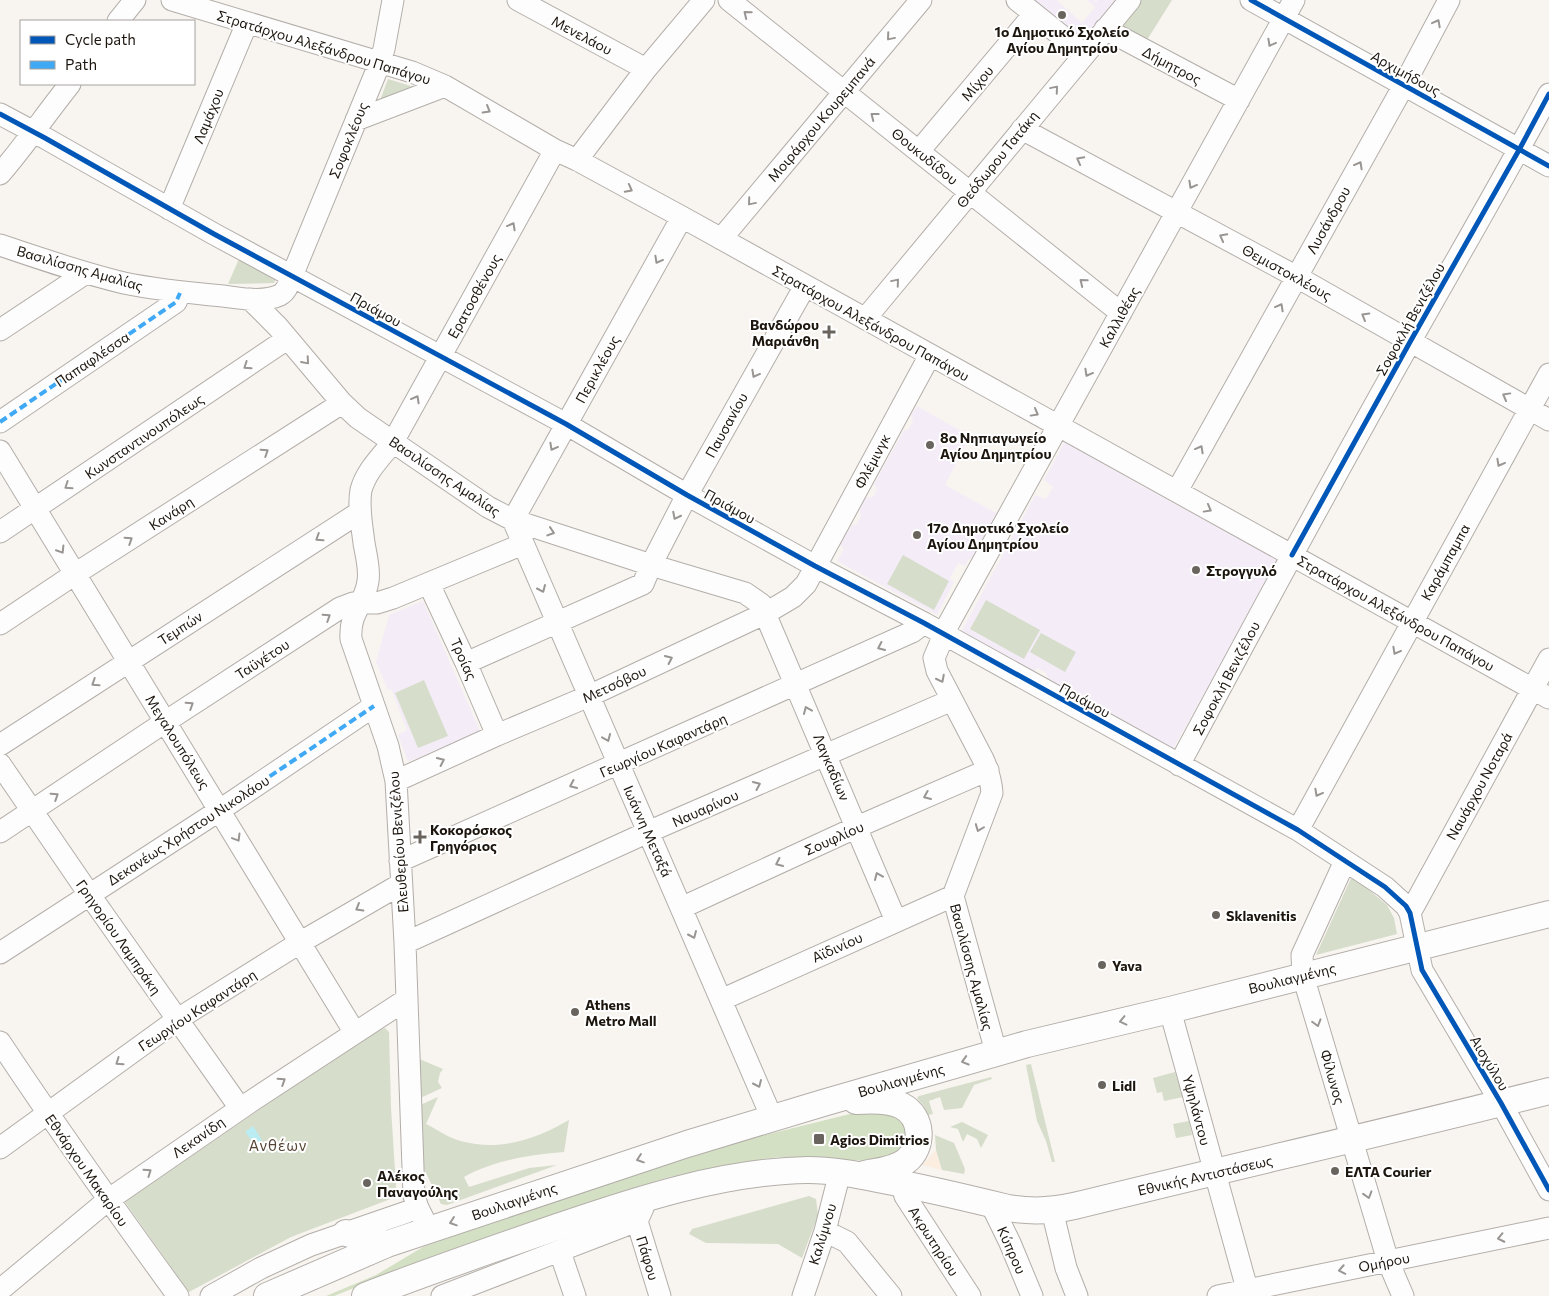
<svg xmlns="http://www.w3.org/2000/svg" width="1549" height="1296" viewBox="0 0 1549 1296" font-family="Commissioner,sans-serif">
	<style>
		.built { fill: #fbeee1 }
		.education { fill: #f4edf7 }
		.green { fill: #d6ddcb }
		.forest { fill: #d4e0c4 }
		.water { fill: #bbecf1 }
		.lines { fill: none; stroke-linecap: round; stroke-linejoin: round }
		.minor-casing { stroke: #b3aea9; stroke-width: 23 }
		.major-casing { stroke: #b3aea9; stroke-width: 28 }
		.minor { stroke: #fefdfd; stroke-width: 21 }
		.major { stroke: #fefdfd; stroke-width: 26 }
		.quiet { stroke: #3fa9f5; stroke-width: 4; stroke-dasharray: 8 4; stroke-linecap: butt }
		.cycleway-casing { stroke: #fff; stroke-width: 8 }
		.cycleway { stroke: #0057b8; stroke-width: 5 }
		.oneway { stroke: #999592 }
		.poi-dot { fill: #6a645e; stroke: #fff; stroke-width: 2 }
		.labels { text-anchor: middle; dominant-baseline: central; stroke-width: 4; stroke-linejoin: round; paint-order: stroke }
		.poi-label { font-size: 14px; font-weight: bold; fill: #1d160f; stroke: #fff; text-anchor: start }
		.street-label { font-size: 14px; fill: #1d160f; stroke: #fff }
		.neighbourhood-label { font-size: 15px; letter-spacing: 1px; fill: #564534; stroke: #fff }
	</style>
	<rect width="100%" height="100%" fill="#f8f4f0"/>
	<path class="built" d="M 936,1150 L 942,1170 L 922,1165 Z"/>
	<path class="education" d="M 1031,0 L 1057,0 L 1082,23 L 1095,7 L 1087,0 L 1093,0 L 1096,2 L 1098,0 L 1117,0 L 1084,39 Z
		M 917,406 L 970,436 L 945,485 L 998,514 L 977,556 L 969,559 L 965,566 L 958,563 L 950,579 L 954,582 L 937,615 L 837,561 L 844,549 L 839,544 L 852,525 L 857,524 L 861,516 L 859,509 L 865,498 L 873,497 L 877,489 L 874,484 L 904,430 L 908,430 L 913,421 L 911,415 Z
		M 1065,441 L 1140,485 L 1279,560 L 1173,749 L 1048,679 L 1046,673 L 1038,668 L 1033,671 L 961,632 L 1035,495 L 1046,499 L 1053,487 L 1044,480 Z
		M 423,601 L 480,731 L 408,762 L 398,735 L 407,730 L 391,689 L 388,690 L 376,662 L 389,615 Z"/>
	<path class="green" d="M 1130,0 L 1172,0 L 1142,48 L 1105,29 Z
		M 388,79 L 414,87 L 379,103 Z
		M 239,259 L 276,279 L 274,283 L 228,284 Z
		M 903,555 L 949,581 L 934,610 L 887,584 Z
		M 986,600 L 1040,630 L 1024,659 L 970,629 Z
		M 1041,633 L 1076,652 L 1065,672 L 1030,652 Z
		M 424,680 L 448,736 L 418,748 L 395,693 Z
		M 1352,876 L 1387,905 L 1394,918 L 1397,934 L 1316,955 Z
		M 385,1028 L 389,1032 L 391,1108 L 396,1186 L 395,1194 L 393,1198 L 291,1237 L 189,1292 L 125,1202 L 369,1034 Z
		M 417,1058 L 443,1069 L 440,1073 L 438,1082 L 442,1088 L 418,1099 Z
		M 1031,1064 L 1055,1162 L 1052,1162 L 1046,1141 L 1037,1121 L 1026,1065 Z
		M 1175,1072 L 1183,1097 L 1164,1101 L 1162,1092 L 1157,1093 L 1153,1078 Z
		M 991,1077 L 992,1079 L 974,1085 L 962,1108 L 944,1110 L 940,1097 L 929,1101 L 933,1114 L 928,1115 L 923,1105 L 917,1098 L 919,1096 Z
		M 438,1097 L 426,1124 C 438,1130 449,1138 461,1141 C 500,1152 536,1139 569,1120 L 564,1152 C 529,1155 495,1160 464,1177 L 469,1187 L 529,1168 L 557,1165 L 447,1205 L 441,1204 L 423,1167 L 418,1106 Z
		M 1189,1121 L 1192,1135 L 1176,1138 L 1173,1124 Z
		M 962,1122 L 988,1135 L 981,1148 L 977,1139 L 967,1134 L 963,1142 L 958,1129 L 950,1127 Z
		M 935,1135 L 954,1143 L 965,1169 L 964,1174 L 942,1170 L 936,1150 Z
		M 809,1196 L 816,1199 L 818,1215 L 802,1258 L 778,1244 L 706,1243 L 689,1234 L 692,1229 Z"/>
	<path class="forest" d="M 874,1108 L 906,1118 L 906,1151 L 879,1162 L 809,1157 L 780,1157 L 761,1159 L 740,1165 L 669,1177 L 618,1193 L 428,1258 L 334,1296 L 326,1296 L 376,1275 L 423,1247 L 609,1179 L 669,1159 Z"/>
	<path class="water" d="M 253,1126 L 262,1140 L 255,1145 L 245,1132 Z"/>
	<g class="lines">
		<g class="minor-casing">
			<path id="minor" d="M 172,0 L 412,72 L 445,86 L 555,150 L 577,160 L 682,217 L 1549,698
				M 518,0 L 646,69
				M 729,0 L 1121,313
				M 1017,0 L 1084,54
				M 1251,0 L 1549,166
				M 118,21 L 135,0
				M 1105,29 L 1239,100
				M 0,114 L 45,138 L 214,234 L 566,424 L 687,495 L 815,566 L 924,623 L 1298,830 L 1385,887 L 1406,906 L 1410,913 L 1422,970 L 1501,1103 L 1549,1190
				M 356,120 L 445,86
				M 1022,129 L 1297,277 L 1549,420
				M 919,151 L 1034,14
				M 577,160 L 646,69 L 704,0
				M 0,174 C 25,145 46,114 70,84
				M 169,209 L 247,23
				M 682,217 L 513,520 L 772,1118
				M 721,239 L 921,0
				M 0,245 C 41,259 82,273 124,283 C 157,290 190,293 223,296 C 240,298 263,303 280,295 C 287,291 289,283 292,276 L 376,72 L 384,49 L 393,0
				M 250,299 L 278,327 L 342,403 L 358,418 L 488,507 L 513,520 L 651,565 L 745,593 L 761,604 L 896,921
				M 865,319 L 1130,0
				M 0,330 L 86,273
				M 0,422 L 176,302 L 180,293
				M 0,451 L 355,1033
				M 1177,491 L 1404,85 L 1449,0
				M 0,532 L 287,339
				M 429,584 L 466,663 L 497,735
				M 0,624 L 75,574 L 342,403
				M 466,663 L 643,584 L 651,565 L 687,495 L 805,286
				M 0,745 L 360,512
				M 0,764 L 89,894 L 240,1108
				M 1179,765 C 1255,623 1331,482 1410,342 C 1456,260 1504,178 1549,94
				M 396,781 L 497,735 L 589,696 L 766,613 L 793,597 L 806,584 L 930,355
				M 1298,830 L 1549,374
				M 0,832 L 165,722 L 340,608 L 353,603 L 377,603 L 393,598 L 523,544
				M 400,861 L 912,632 L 924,623
				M 1345,861 L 1302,955 L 1303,976 L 1388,1261 L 1403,1296
				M 681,908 L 857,827 L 988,770
				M 1410,913 L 1549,659
				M 405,943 L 648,832 L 952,700
				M 0,953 L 220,810 L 374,706
				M 721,1000 L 953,896
				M 1170,1010 L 1249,1296
				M 0,1042 C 57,1128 117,1212 178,1296
				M 996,1052 L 953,896 L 992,793 C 991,780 988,770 983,759 L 937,671 L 934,658 L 949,623 L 1294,0
				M 0,1148 L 178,1019 L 301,942 L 401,884
				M 901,1183 L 905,1196 L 970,1296
				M 991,1204 L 1010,1243 L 1032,1296
				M 643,1208 L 637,1221 L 660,1296
				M 1052,1210 L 1066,1268 L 1077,1296
				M 429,1230 L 418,1208 L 414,1196 L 405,943 L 396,781 L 388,746 L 351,639 C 349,611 365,605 368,581 C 370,569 366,555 364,543 C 362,526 358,507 361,490 C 366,471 382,456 393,442 L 555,150
				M 825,1231 L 847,1242 L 891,1296
				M 560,1252 L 575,1296
				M 0,1290 L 108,1200 L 250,1102 L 407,999
				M 211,1296 L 261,1268 L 311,1245 L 407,1212
				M 442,1296 L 637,1221
				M 803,1296 L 825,1231 L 840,1172
				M 1218,1296 L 1549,1228"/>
		</g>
		<g class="major-casing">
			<path id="major" d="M 856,1101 C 870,1100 889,1099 902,1106 C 923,1117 924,1147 906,1161 C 895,1170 878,1171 865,1174
				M 346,1233 L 387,1244
				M 267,1296 L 387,1244 L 687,1144 L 823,1103 L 1027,1044 L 1170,1010 L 1549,914
				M 365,1296 C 429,1271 493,1249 557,1227 C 636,1200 724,1171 808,1170 C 834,1170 858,1175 883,1180 C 925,1188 967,1198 1008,1208 C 1031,1212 1052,1211 1074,1206 C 1232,1167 1391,1131 1549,1091"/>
		</g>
		<use href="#minor" class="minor"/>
		<use href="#major" class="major"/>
		<path class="quiet" d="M 0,422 L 176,302 L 180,293
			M 220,810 L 374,706"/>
		<g class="cycleway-casing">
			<path id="cycleway" d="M 1251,0 L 1549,166
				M 0,114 L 45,138 L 214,234 L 566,424 L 687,495 L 815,566 L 924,623 L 1298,830 L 1385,887 L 1406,906 L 1410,913 L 1422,970 L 1501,1103 L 1549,1190
				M 1292,555 L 1410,342 L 1519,150 L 1549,94"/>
		</g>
		<use href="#cycleway" class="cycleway"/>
	</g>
	<defs><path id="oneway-chevron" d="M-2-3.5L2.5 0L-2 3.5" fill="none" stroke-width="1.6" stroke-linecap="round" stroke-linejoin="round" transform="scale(1.25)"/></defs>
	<g class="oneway">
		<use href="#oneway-chevron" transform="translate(747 14) rotate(-141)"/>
		<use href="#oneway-chevron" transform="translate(1437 23) rotate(-62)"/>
		<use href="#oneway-chevron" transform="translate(890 37) rotate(130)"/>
		<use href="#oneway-chevron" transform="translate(1271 43) rotate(119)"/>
		<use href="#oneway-chevron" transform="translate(1055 89) rotate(-50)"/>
		<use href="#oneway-chevron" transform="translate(487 110) rotate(30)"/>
		<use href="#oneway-chevron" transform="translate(874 116) rotate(-142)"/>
		<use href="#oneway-chevron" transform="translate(1080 160) rotate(-152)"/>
		<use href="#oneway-chevron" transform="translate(1359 165) rotate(-61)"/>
		<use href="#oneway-chevron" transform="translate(1192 185) rotate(119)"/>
		<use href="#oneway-chevron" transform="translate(629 189) rotate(28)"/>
		<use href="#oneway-chevron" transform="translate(751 202) rotate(130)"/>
		<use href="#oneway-chevron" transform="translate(512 226) rotate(-61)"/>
		<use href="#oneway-chevron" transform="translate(1223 237) rotate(-152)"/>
		<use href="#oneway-chevron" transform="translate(658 260) rotate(119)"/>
		<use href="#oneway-chevron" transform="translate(896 282) rotate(-50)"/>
		<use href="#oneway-chevron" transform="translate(1083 282) rotate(-141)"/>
		<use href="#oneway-chevron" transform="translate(1280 307) rotate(-61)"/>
		<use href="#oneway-chevron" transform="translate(1365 316) rotate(-150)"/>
		<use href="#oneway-chevron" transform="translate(306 361) rotate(49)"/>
		<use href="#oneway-chevron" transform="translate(247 366) rotate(146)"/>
		<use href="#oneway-chevron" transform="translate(1088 373) rotate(119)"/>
		<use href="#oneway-chevron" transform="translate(755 374) rotate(119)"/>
		<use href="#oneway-chevron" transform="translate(1506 396) rotate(-151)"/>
		<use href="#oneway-chevron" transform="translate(416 399) rotate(-61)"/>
		<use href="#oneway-chevron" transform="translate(1035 413) rotate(29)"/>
		<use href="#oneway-chevron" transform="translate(553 447) rotate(119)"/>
		<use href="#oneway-chevron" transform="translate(1200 449) rotate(-61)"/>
		<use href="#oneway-chevron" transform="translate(265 452) rotate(-33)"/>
		<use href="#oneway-chevron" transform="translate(1500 463) rotate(119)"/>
		<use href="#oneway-chevron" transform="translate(68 486) rotate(146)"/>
		<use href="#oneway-chevron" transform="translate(1208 509) rotate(29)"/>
		<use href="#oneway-chevron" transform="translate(676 516) rotate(117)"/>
		<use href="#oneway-chevron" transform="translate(551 532) rotate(18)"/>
		<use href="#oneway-chevron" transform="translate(319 538) rotate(147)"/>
		<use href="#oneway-chevron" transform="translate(129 540) rotate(-33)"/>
		<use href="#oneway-chevron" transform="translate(61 550) rotate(58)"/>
		<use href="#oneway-chevron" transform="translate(542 589) rotate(66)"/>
		<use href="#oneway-chevron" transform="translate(327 617) rotate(-33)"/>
		<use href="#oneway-chevron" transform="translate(881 647) rotate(155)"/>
		<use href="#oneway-chevron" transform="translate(1396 651) rotate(119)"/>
		<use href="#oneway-chevron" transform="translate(669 659) rotate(-25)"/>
		<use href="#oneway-chevron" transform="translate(941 679) rotate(63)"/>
		<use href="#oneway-chevron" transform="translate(95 683) rotate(147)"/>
		<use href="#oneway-chevron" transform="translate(190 705) rotate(-33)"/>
		<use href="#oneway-chevron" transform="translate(807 710) rotate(-113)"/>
		<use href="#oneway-chevron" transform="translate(607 738) rotate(67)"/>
		<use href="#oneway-chevron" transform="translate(441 761) rotate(-25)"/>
		<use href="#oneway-chevron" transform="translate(573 785) rotate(156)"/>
		<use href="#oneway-chevron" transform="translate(757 785) rotate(-24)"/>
		<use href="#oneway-chevron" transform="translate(1318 793) rotate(119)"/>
		<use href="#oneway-chevron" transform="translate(55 796) rotate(-33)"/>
		<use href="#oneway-chevron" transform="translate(927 796) rotate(157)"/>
		<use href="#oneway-chevron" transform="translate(979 828) rotate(111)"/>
		<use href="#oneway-chevron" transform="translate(237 838) rotate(59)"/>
		<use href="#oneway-chevron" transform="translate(779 863) rotate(155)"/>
		<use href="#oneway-chevron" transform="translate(878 876) rotate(-113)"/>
		<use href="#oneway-chevron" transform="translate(359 908) rotate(150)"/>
		<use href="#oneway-chevron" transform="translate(693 935) rotate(66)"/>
		<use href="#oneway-chevron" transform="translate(1123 1021) rotate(167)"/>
		<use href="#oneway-chevron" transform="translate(1317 1023) rotate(74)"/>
		<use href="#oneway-chevron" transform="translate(965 1061) rotate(164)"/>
		<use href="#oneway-chevron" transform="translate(119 1062) rotate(145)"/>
		<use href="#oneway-chevron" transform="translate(282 1081) rotate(-33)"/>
		<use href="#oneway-chevron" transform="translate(758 1084) rotate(66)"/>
		<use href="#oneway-chevron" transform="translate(640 1159) rotate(161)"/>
		<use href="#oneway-chevron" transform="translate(148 1172) rotate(-35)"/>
		<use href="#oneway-chevron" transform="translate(1368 1195) rotate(73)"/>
		<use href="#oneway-chevron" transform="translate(453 1222) rotate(161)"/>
		<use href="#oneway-chevron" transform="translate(1501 1238) rotate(168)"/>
		<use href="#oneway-chevron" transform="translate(1342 1270) rotate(169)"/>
	</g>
	<g class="poi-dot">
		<circle cx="1062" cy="15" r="5"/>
		<path d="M826.5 324.5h5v5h5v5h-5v5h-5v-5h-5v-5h5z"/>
		<circle cx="930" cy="445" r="5"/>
		<circle cx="917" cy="535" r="5"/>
		<circle cx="1196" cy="570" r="5"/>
		<path d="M417.5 829.5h5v5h5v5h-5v5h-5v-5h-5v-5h5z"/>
		<circle cx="1216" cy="915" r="5"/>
		<circle cx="1102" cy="965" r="5"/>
		<circle cx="575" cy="1012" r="5"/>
		<circle cx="1102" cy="1085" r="5"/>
		<rect x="813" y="1133" width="12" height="12" rx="2.5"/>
		<circle cx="1335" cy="1171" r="5"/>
		<circle cx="367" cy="1183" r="5"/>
	</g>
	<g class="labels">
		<g class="poi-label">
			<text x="1062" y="31" text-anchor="middle">1ο Δημοτικό Σχολείο<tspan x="1062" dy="16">Αγίου Δημητρίου</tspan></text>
			<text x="819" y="324" text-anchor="end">Βανδώρου<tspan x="819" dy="16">Μαριάνθη</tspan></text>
			<text x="940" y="437">8ο Νηπιαγωγείο<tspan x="940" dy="16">Αγίου Δημητρίου</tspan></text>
			<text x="927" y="527">17ο Δημοτικό Σχολείο<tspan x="927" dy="16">Αγίου Δημητρίου</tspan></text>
			<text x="1206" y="570">Στρογγυλό</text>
			<text x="430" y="829">Κοκορόσκος<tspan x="430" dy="16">Γρηγόριος</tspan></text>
			<text x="1226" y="915">Sklavenitis</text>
			<text x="1112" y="965">Yava</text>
			<text x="585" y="1004">Athens<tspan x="585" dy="16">Metro Mall</tspan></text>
			<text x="1112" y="1085">Lidl</text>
			<text x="830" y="1139">Agios Dimitrios</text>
			<text x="1345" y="1171">ΕΛΤΑ Courier</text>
			<text x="377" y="1175">Αλέκος<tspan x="377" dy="16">Παναγούλης</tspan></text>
		</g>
		<g class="street-label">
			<text transform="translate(582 35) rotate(28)">Μενελάου</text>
			<text transform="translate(324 47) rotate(17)">Στρατάρχου Αλεξάνδρου Παπάγου</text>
			<text transform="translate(1172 65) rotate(28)">Δήμητρος</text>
			<text transform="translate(1406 73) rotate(29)">Αρχιμήδους</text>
			<text transform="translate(977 83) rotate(-50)">Μίχου</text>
			<text transform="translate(208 116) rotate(-68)">Λαμάχου</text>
			<text transform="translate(821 119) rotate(-50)">Μοιράρχου Κουρεμπανά</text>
			<text transform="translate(348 140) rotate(-68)">Σοφοκλέους</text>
			<text transform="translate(925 156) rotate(39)">Θουκυδίδου</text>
			<text transform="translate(997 159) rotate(-51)">Θεόδωρου Τατάκη</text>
			<text transform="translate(1328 220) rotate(-61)">Λυσάνδρου</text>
			<text transform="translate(80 268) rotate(16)">Βασιλίσσης Αμαλίας</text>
			<text transform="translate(1287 272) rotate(29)">Θεμιστοκλέους</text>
			<text transform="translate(474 296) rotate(-61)">Ερατοσθένους</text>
			<text transform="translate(376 309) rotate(29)">Πριάμου</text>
			<text transform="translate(1119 317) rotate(-61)">Καλλιθέας</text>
			<text transform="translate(1410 319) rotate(-61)">Σοφοκλή Βενιζέλου</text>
			<text transform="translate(871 323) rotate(29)">Στρατάρχου Αλεξάνδρου Παπάγου</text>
			<text transform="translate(92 359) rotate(-34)">Παπαφλέσσα</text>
			<text transform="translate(597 369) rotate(-61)">Περικλέους</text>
			<text transform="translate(726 425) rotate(-61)">Παυσανίου</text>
			<text transform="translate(144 436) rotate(-34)">Κωνσταντινουπόλεως</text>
			<text transform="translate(872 461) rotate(-62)">Φλέμινγκ</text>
			<text transform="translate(445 476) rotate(34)">Βασιλίσσης Αμαλίας</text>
			<text transform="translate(730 506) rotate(29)">Πριάμου</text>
			<text transform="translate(171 513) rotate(-33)">Κανάρη</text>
			<text transform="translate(1445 562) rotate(-61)">Καράμπαμπα</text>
			<text transform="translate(1396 613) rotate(29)">Στρατάρχου Αλεξάνδρου Παπάγου</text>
			<text transform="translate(180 628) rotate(-33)">Τεμπών</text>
			<text transform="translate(262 659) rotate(-33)">Ταϋγέτου</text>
			<text transform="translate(464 659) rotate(66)">Τροίας</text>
			<text transform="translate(1226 678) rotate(-62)">Σοφοκλή Βενιζέλου</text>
			<text transform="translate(614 684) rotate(-25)">Μετσόβου</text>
			<text transform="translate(1085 700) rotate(29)">Πριάμου</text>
			<text transform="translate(178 742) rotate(58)">Μεγαλουπόλεως</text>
			<text transform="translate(663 745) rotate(-24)">Γεωργίου Καφαντάρη</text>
			<text transform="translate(832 767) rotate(67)">Λαγκαδίων</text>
			<text transform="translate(1479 786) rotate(-61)">Ναυάρχου Νοταρά</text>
			<text transform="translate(705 808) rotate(-24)">Ναυαρίνου</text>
			<text transform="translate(188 830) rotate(-33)">Δεκανέως Χρήστου Νικολάου</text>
			<text transform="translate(648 831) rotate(66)">Ιωάννη Μεταξά</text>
			<text transform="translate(834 838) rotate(-24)">Σουφλίου</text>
			<text transform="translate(398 842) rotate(-94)">Ελευθερίου Βενιζέλου</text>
			<text transform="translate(119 937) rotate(55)">Γρηγορίου Λαμπράκη</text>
			<text transform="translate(837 947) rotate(-24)">Αϊδινίου</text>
			<text transform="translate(972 967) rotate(75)">Βασιλίσσης Αμαλίας</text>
			<text transform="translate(1292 978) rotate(-14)">Βουλιαγμένης</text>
			<text transform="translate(197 1010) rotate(-33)">Γεωργίου Καφαντάρη</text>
			<text transform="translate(1490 1063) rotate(59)">Αισχύλου</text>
			<text transform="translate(1333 1077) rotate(74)">Φίλωνος</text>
			<text transform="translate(901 1080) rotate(-16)">Βουλιαγμένης</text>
			<text transform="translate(1197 1110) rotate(75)">Υψηλάντου</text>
			<text transform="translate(198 1137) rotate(-35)">Λεκανίδη</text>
			<text transform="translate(87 1170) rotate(55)">Εθνάρχου Μακαρίου</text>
			<text transform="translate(1205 1175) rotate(-13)">Εθνικής Αντιστάσεως</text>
			<text transform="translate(514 1201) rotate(-19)">Βουλιαγμένης</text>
			<text transform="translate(822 1234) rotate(-73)">Καλύμνου</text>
			<text transform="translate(934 1241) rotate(57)">Ακρωτηρίου</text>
			<text transform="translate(1012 1250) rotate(66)">Κύπρου</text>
			<text transform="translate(648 1258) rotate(73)">Πάφου</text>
			<text transform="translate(1384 1262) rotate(-11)">Ομήρου</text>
		</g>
		<g class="neighbourhood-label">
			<text x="278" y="1145">Ανθέων</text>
		</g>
	</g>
	<rect x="20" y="20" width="175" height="65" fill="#ffffff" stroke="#a5a29f"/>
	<rect x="30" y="36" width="25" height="8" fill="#0057b8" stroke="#a5a29f"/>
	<text x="65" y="45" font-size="15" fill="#1d160f">Cycle path</text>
	<rect x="30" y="61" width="25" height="8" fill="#3fa9f5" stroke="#a5a29f"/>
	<text x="65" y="70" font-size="15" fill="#1d160f">Path</text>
</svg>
